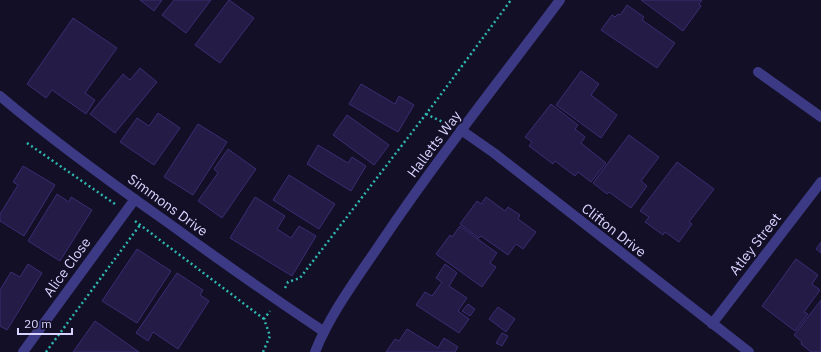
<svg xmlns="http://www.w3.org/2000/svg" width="821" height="352" viewBox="0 0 821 352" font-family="'IBM Plex Sans',sans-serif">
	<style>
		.building { fill: #241b47; stroke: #3b2d73 }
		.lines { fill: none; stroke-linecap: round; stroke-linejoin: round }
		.path { stroke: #2fb8b0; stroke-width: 2.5; stroke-dasharray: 2 3; stroke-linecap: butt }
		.minor { stroke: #3d3a85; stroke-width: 10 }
		.tertiary { stroke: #3d3a85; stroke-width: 10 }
		.labels { text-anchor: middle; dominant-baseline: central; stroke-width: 4; stroke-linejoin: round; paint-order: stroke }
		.street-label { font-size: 14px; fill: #d9d4ff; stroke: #130f26 }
	</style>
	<rect width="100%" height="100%" fill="#130f26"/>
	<path class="building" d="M 140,0 L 162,0 L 154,11 Z
		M 174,0 L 211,0 L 186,33 L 162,15 Z
		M 229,0 L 254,18 L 220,63 L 195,45 Z
		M 641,0 L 702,0 L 699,4 L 701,6 L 683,31 Z
		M 627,5 L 644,17 L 642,20 L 675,43 L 657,68 L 601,30 L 612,15 L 615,17 L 618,14 L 620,15 Z
		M 73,18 L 117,48 L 85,93 L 95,100 L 86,114 L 52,90 L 46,98 L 27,84 Z
		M 140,68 L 157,82 L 115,133 L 90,114 L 123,74 L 130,80 Z
		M 581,71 L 599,84 L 591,95 L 617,115 L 601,138 L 556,105 Z
		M 361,84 L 395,104 L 399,96 L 414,105 L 398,132 L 349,104 Z
		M 551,104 L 578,125 L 575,129 L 585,137 L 581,143 L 606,163 L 591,182 L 578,172 L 575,176 L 555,161 L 553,164 L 529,146 L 532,142 L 525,137 Z
		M 158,113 L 180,128 L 154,165 L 120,142 L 137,118 L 149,126 Z
		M 347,115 L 389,145 L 374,165 L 333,135 Z
		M 198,124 L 227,142 L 193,195 L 164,177 Z
		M 629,135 L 659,157 L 641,181 L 647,186 L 631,208 L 609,192 L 607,194 L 593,183 Z
		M 318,145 L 348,163 L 352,157 L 366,166 L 351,191 L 307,164 Z
		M 228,149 L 256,169 L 222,218 L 198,201 L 218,173 L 214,169 Z
		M 677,162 L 714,189 L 689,222 L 692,224 L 679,242 L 665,232 L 663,235 L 645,222 L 649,217 L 640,211 Z
		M 23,166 L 55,185 L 24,236 L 0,221 L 0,214 L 18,185 L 13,182 Z
		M 289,175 L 335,204 L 319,229 L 273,200 Z
		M 57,194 L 69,202 L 71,197 L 92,210 L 60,261 L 28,241 Z
		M 255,197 L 285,216 L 277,229 L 291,238 L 299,226 L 316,236 L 292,276 L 230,238 Z
		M 486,197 L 505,211 L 508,207 L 520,215 L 518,219 L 536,232 L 523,249 L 516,244 L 508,255 L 481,236 L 479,238 L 460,224 L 477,201 L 481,204 Z
		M 460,226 L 497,253 L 490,263 L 496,267 L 482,287 L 436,254 L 450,235 L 452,237 Z
		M 821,242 L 821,253 L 816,249 Z
		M 137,249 L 171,271 L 137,323 L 102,301 Z
		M 796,259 L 818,275 L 812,284 L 820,290 L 804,312 L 808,314 L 795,331 L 762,306 Z
		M 28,264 L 42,273 L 7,330 L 0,326 L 0,290 L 11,272 L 20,277 Z
		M 445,264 L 457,273 L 449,286 L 467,298 L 458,311 L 469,319 L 459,333 L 416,305 L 425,292 L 432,296 L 442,282 L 436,278 Z
		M 177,273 L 203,290 L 200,295 L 209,301 L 178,349 L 153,332 L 148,341 L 136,333 Z
		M 821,300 L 821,352 L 811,352 L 801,344 L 802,342 L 794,335 Z
		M 468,304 L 475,309 L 470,316 L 462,311 Z
		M 498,307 L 515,319 L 506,332 L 489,319 Z
		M 95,321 L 139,352 L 73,352 Z
		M 407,329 L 438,348 L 444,338 L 458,347 L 455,352 L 386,352 L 395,339 L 399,341 Z
		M 502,333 L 508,336 L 502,346 L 496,343 Z"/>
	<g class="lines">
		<path class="path" d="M 426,114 L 449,125
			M 27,143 L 115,204
			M 135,221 L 264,319
			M 285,288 L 288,282 L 300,278 L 436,101 L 511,0
			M 46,352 L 140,225
			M 263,352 L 270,336 L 264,319 L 270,311"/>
		<path class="minor" d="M 758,72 L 821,117
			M 0,96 C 53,141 110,182 167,222 C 218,259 270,296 323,331
			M 461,130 L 494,153 L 749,352
			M 712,324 L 821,182
			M 23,352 L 135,199"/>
		<path class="tertiary" d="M 315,352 C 331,312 358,277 382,241 C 438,158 500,80 560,0"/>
	</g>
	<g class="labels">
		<g class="street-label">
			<text transform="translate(434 144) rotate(-53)">Halletts Way</text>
			<text transform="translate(168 205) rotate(36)">Simmons Drive</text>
			<text transform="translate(614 230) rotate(38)">Clifton Drive</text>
			<text transform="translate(755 244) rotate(-52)">Atley Street</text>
			<text transform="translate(67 267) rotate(-54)">Alice Close</text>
		</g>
	</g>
	<path d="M18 328v6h54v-6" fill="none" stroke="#d9d4ff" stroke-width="2"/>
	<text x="24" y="328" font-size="12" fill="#d9d4ff" stroke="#130f26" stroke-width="3" paint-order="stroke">20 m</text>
</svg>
